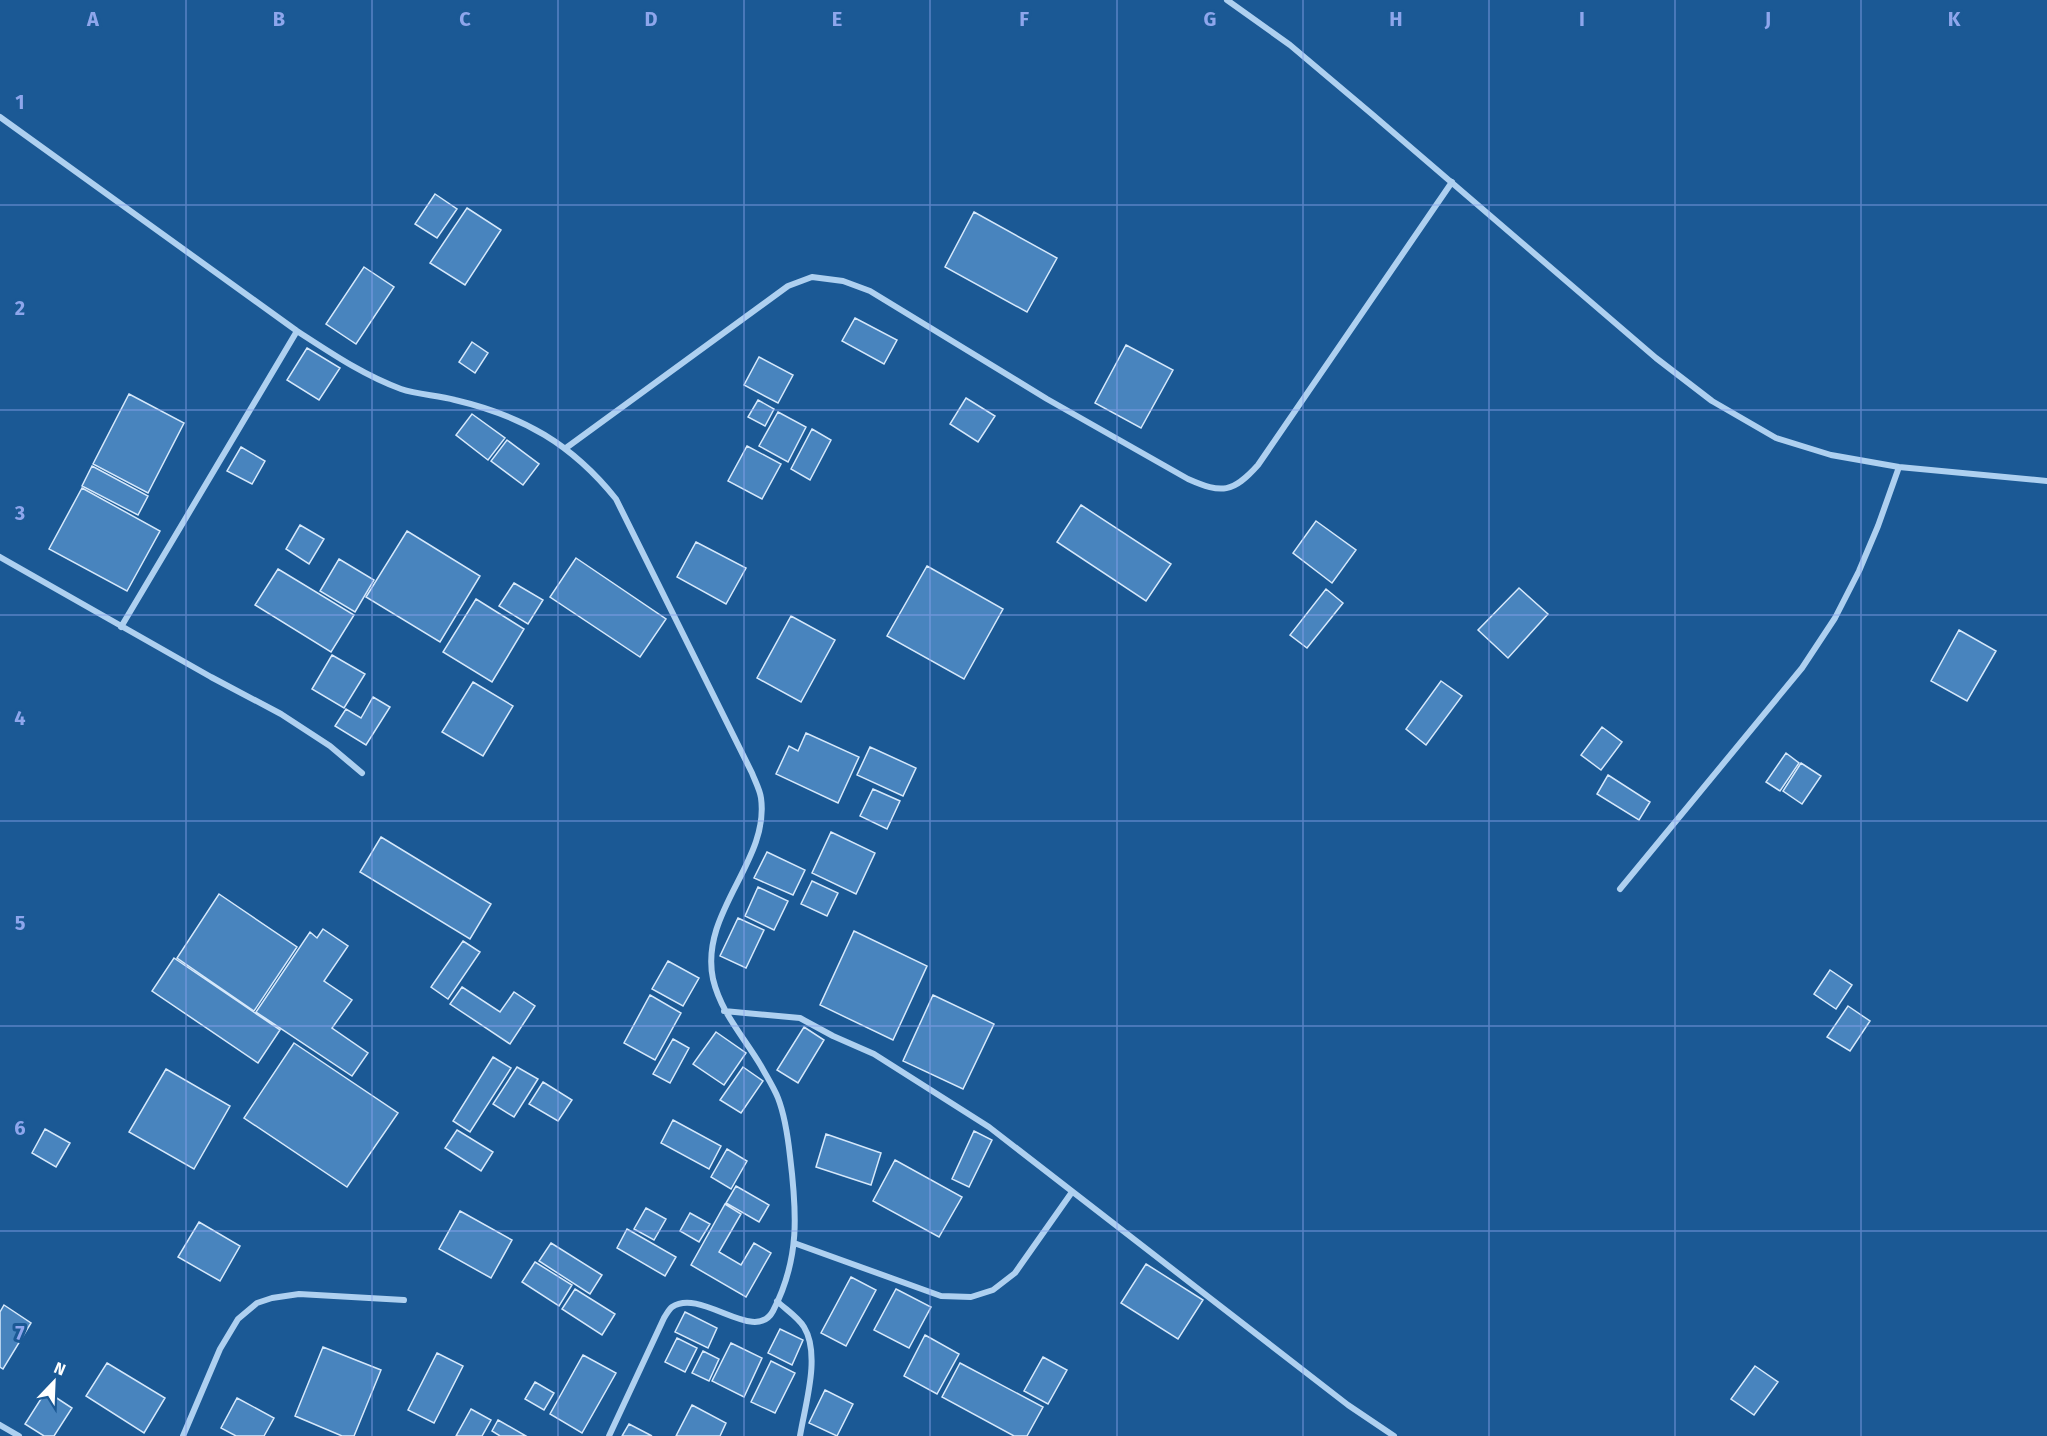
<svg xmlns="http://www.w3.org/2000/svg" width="2047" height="1436" viewBox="0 0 2047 1436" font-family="'Fira Sans',sans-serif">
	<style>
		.building { fill: #4884be; stroke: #d5e8fb; stroke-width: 1.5 }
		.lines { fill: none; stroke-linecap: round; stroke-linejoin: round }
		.street { stroke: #aed0f0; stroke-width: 6 }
		.grid { fill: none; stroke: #8ea6ec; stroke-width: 1.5; stroke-opacity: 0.55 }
		.grid-label { font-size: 20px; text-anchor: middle; font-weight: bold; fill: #8ea6ec; stroke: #1b5995; stroke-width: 6; stroke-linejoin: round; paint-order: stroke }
	</style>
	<rect width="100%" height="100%" fill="#1b5995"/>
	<path class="building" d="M 435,194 L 457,209 L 437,238 L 415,224 Z
		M 467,208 L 501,230 L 465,285 L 430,263 Z
		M 974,212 L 1057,258 L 1027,312 L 945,267 Z
		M 364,267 L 394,287 L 356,344 L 326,324 Z
		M 855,318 L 897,340 L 884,364 L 842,341 Z
		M 472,342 L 488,353 L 475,373 L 459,362 Z
		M 1126,345 L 1173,370 L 1141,428 L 1095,403 Z
		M 307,348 L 340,368 L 319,400 L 287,380 Z
		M 759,357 L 793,375 L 778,403 L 744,385 Z
		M 129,394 L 184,423 L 148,493 L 93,464 Z
		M 966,398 L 995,416 L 978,442 L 950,424 Z
		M 758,400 L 774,409 L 765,426 L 748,417 Z
		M 778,412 L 806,427 L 788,462 L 759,446 Z
		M 472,414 L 505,438 L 488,460 L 456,435 Z
		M 812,429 L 831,440 L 810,480 L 791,469 Z
		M 507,440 L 539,464 L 523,485 L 491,461 Z
		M 747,446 L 781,464 L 762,499 L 728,481 Z
		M 241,447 L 265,461 L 252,484 L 227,471 Z
		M 92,466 L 148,496 L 138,515 L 82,486 Z
		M 82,488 L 160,531 L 127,591 L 49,549 Z
		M 1081,505 L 1171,564 L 1146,601 L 1057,542 Z
		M 1316,521 L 1356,550 L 1332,583 L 1293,553 Z
		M 300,525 L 324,539 L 309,564 L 286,549 Z
		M 407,531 L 480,576 L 440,642 L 366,597 Z
		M 696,542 L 746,568 L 726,604 L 677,577 Z
		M 576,558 L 666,619 L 640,657 L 550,597 Z
		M 339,559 L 374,580 L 355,612 L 320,591 Z
		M 927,566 L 1003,609 L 964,679 L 887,636 Z
		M 278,569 L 354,615 L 331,652 L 255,605 Z
		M 514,583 L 543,600 L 528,624 L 499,606 Z
		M 1519,588 L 1548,614 L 1508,658 L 1478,630 Z
		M 1326,589 L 1343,603 L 1307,648 L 1290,635 Z
		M 476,599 L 524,629 L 492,682 L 443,652 Z
		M 791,616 L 835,640 L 801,702 L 757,678 Z
		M 1959,630 L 1996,651 L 1967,701 L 1931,681 Z
		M 332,655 L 365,674 L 344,708 L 312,689 Z
		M 1441,681 L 1462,696 L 1426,745 L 1406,729 Z
		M 473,682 L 513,706 L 483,756 L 442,732 Z
		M 373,697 L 390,707 L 366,745 L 335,726 L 346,709 L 361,718 Z
		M 1602,727 L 1622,742 L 1601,770 L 1581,755 Z
		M 806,733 L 859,757 L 838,803 L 776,774 L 789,746 L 798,751 Z
		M 870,747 L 916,768 L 903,796 L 857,775 Z
		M 1786,753 L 1799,763 L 1780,791 L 1766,782 Z
		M 1801,763 L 1821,776 L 1802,804 L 1783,791 Z
		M 1608,775 L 1650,802 L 1639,820 L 1597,794 Z
		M 873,789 L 900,801 L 887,829 L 860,816 Z
		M 831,832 L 875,853 L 856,894 L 812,873 Z
		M 381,837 L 491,904 L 470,939 L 360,872 Z
		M 767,852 L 805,870 L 793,895 L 754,878 Z
		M 812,881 L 838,893 L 827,916 L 801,904 Z
		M 758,887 L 788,901 L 774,930 L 745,916 Z
		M 219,894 L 297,947 L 254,1011 L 177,958 Z
		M 738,918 L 764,930 L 746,968 L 720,956 Z
		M 323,929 L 348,946 L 324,981 L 352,1000 L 332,1028 L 368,1053 L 352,1076 L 256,1012 L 310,932 L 317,938 Z
		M 854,931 L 927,966 L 893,1040 L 820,1005 Z
		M 463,941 L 480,952 L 448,999 L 431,987 Z
		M 174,958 L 280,1030 L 258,1063 L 152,991 Z
		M 668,961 L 699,978 L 683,1006 L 652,989 Z
		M 1830,970 L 1852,985 L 1836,1009 L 1814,994 Z
		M 462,987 L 500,1012 L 514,992 L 535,1006 L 510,1044 L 450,1004 Z
		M 650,995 L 681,1013 L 655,1060 L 624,1043 Z
		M 933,995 L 994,1024 L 963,1089 L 903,1061 Z
		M 1848,1006 L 1870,1021 L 1850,1051 L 1827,1037 Z
		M 804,1027 L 824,1040 L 798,1083 L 777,1070 Z
		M 716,1032 L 746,1053 L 724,1085 L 693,1064 Z
		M 673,1039 L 689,1048 L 670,1083 L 653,1074 Z
		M 294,1043 L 398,1113 L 347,1187 L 244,1118 Z
		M 493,1057 L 511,1068 L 470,1132 L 453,1121 Z
		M 517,1067 L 538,1079 L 514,1117 L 493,1104 Z
		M 743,1067 L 763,1081 L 741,1113 L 720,1100 Z
		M 166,1069 L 230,1106 L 194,1169 L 129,1132 Z
		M 543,1082 L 572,1100 L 558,1121 L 529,1104 Z
		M 673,1120 L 721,1146 L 709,1169 L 661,1143 Z
		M 45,1129 L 70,1143 L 56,1167 L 32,1153 Z
		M 457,1130 L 493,1152 L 481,1171 L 445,1148 Z
		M 974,1131 L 992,1140 L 969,1187 L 952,1179 Z
		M 826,1134 L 881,1153 L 871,1185 L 816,1167 Z
		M 727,1149 L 747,1161 L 731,1189 L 711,1177 Z
		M 895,1160 L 962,1197 L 939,1237 L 873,1201 Z
		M 736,1186 L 769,1205 L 759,1222 L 726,1203 Z
		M 725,1204 L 741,1214 L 719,1252 L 741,1265 L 754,1243 L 771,1253 L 746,1297 L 691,1265 Z
		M 646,1208 L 666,1219 L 654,1240 L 634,1229 Z
		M 460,1211 L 512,1240 L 491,1278 L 439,1249 Z
		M 690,1213 L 710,1224 L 699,1242 L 680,1231 Z
		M 199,1222 L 240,1246 L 220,1281 L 178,1257 Z
		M 627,1229 L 676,1257 L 665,1276 L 617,1248 Z
		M 551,1243 L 602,1275 L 590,1294 L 539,1261 Z
		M 535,1262 L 572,1285 L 559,1306 L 522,1282 Z
		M 1146,1264 L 1203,1300 L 1178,1339 L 1121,1303 Z
		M 851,1277 L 876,1290 L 846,1346 L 821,1333 Z
		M 575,1289 L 615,1314 L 602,1335 L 562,1309 Z
		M 896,1289 L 931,1307 L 909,1348 L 874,1330 Z
		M 4,1305 L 31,1323 L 3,1369 L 0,1367 L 0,1312 Z
		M 685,1312 L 717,1328 L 708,1348 L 675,1332 Z
		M 780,1329 L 803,1340 L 792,1365 L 768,1353 Z
		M 925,1335 L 959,1354 L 937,1394 L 904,1376 Z
		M 677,1338 L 697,1348 L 685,1372 L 665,1362 Z
		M 731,1343 L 762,1358 L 744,1397 L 712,1381 Z
		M 323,1347 L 381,1370 L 354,1436 L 342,1436 L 295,1416 Z
		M 703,1351 L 719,1359 L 709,1381 L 692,1373 Z
		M 437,1353 L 463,1366 L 434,1423 L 408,1410 Z
		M 583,1355 L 616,1373 L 582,1433 L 550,1414 Z
		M 1043,1357 L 1067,1370 L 1048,1404 L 1024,1391 Z
		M 771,1361 L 795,1373 L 775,1413 L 751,1402 Z
		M 107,1363 L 165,1398 L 144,1433 L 86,1396 Z
		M 960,1363 L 1043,1407 L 1027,1436 L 1014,1436 L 942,1397 Z
		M 1755,1366 L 1778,1382 L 1754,1415 L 1731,1399 Z
		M 535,1382 L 554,1393 L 544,1410 L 525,1399 Z
		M 825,1390 L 853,1404 L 837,1436 L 809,1423 Z
		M 46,1391 L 72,1408 L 54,1436 L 44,1436 L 25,1424 Z
		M 237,1398 L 274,1418 L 264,1436 L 236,1436 L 221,1428 Z
		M 692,1405 L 726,1423 L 720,1436 L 676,1436 Z
		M 471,1409 L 491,1420 L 482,1436 L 456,1436 Z
		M 498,1420 L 526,1436 L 500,1436 L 492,1431 Z
		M 629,1424 L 652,1436 L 622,1436 Z"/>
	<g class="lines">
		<path class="street" d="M 1227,0 L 1290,45 L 1373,115 L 1656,358 L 1712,401 L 1776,438 L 1831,455 L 1899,467 L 2047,481
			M 0,117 L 297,331 C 331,353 363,375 401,389 C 418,395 438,395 455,400 C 523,416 572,444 616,499 L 752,773 C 755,781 760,790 761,798 C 770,861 699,912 713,979 C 721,1013 744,1037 761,1066 C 767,1077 774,1088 778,1098 C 785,1116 788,1138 790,1156 C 797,1213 800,1259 773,1311 C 755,1345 701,1287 672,1307 C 669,1309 666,1315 664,1318 L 609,1436
			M 566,448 L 788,286 L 812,277 L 843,281 L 870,291 L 1047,399 L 1188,479 C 1222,494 1233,493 1258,465 L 1452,182
			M 0,557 L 211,677 L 281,714 L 330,746 L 362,773
			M 121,627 L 297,331
			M 1620,889 L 1802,668 L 1835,618 L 1859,571 L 1878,526 L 1899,467
			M 724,1011 L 800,1018 L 833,1036 L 874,1054 L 989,1127 L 1348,1405 L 1394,1436
			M 794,1243 L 941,1296 L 971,1297 L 993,1290 L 1015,1273 L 1072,1192
			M 777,1301 C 785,1309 798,1317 804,1327 C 821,1355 805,1405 800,1436
			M 0,1425 L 19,1436
			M 183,1436 L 220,1349 L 238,1319 L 257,1303 L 272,1298 L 299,1294 L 404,1300"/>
	</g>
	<path class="grid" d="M 186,0 L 186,1436M 372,0 L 372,1436M 558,0 L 558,1436M 744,0 L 744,1436M 930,0 L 930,1436M 1117,0 L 1117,1436M 1303,0 L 1303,1436M 1489,0 L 1489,1436M 1675,0 L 1675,1436M 1861,0 L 1861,1436M 0,205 L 2047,205M 0,410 L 2047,410M 0,615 L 2047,615M 0,821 L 2047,821M 0,1026 L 2047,1026M 0,1231 L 2047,1231"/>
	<g class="grid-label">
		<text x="93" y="26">A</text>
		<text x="279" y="26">B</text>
		<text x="465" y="26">C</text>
		<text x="651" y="26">D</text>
		<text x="837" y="26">E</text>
		<text x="1024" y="26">F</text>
		<text x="1210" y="26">G</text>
		<text x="1396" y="26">H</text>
		<text x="1582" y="26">I</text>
		<text x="1768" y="26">J</text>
		<text x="1954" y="26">K</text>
		<text x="20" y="109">1</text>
		<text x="20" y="315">2</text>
		<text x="20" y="520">3</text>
		<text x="20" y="725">4</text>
		<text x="20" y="930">5</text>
		<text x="20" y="1135">6</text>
		<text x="20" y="1340">7</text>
	</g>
	<g transform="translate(54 1382) rotate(23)" stroke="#1b5995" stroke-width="4.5" paint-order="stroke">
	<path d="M0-4.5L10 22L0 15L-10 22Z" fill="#ffffff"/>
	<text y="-9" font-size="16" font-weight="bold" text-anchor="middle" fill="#ffffff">N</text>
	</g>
</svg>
